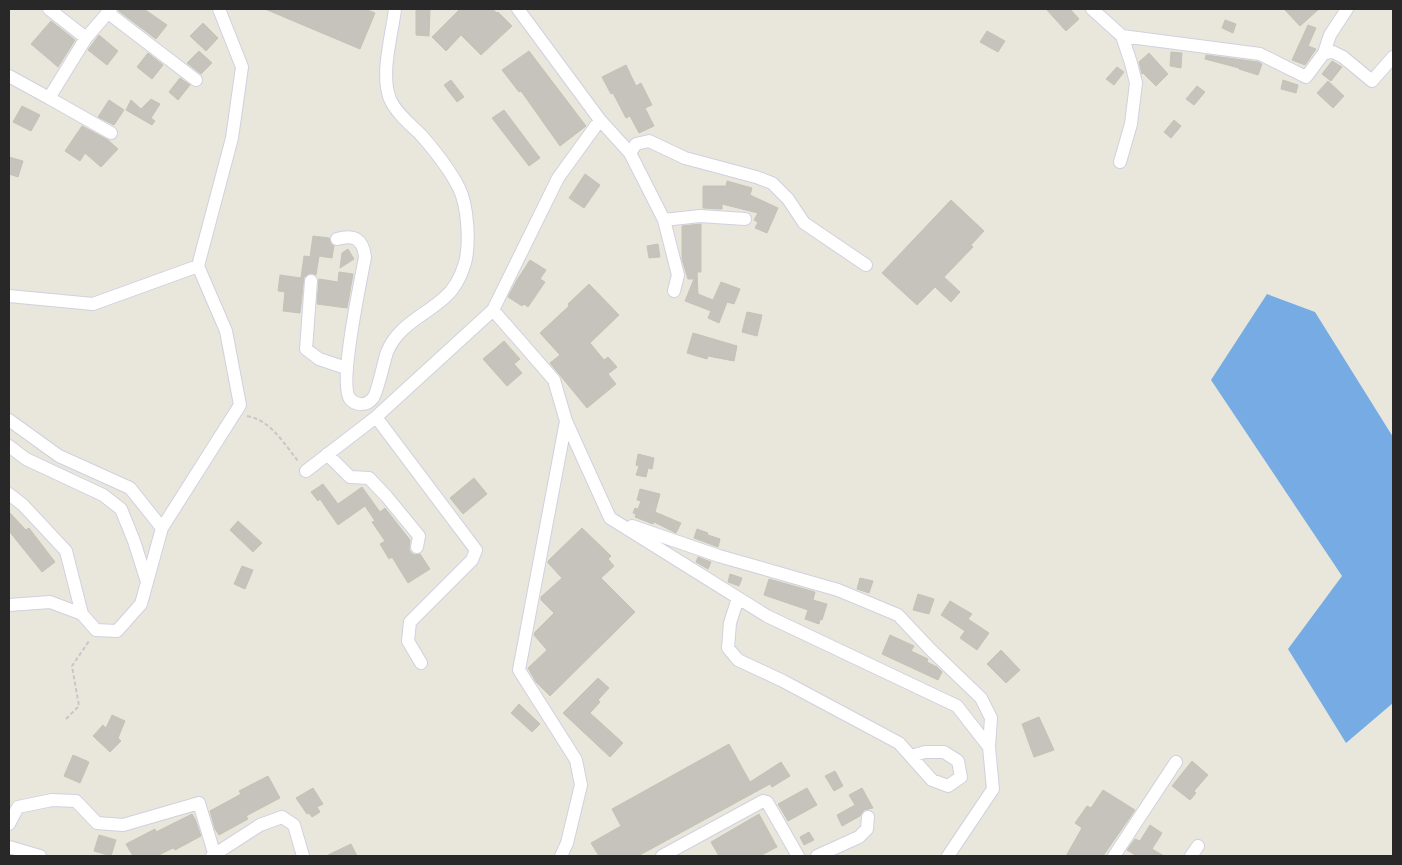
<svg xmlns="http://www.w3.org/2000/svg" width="1402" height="865" viewBox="0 0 1402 865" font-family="'Fira Sans',sans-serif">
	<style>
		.water { fill: #76ace3 }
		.building { fill: #c5c3bb; stroke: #c4c3b5 }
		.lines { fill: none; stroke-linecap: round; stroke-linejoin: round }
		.street-casing { stroke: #d1d0e0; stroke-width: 14 }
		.path { stroke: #c7c7c7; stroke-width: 2; stroke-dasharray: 4 2.5; stroke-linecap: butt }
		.street { stroke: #fff; stroke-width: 12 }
	</style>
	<rect width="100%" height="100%" fill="#e9e7db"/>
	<path class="water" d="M 1267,294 L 1315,312 L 1393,437 L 1393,703 L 1346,743 L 1288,649 L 1342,576 L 1211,380 Z"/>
	<path class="building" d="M 119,9 L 144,9 L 167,25 L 156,39 L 119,11 Z
		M 265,9 L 365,9 L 375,13 L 360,49 Z
		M 416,9 L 430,9 L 429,36 L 416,35 Z
		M 460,9 L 492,9 L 497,13 L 498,12 L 512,26 L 481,55 L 461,35 L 446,51 L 432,37 Z
		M 1046,9 L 1070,9 L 1079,19 L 1066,31 Z
		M 1284,9 L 1319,9 L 1300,26 Z
		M 1225,20 L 1236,24 L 1233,33 L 1222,28 Z
		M 51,21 L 75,40 L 58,67 L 31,44 Z
		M 203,23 L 218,38 L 206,51 L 190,36 Z
		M 1308,25 L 1316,28 L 1308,46 L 1316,49 L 1305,65 L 1292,60 Z
		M 987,31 L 1005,41 L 998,52 L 980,42 Z
		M 99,35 L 118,51 L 107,65 L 88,50 Z
		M 199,51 L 212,63 L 201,74 L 187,63 Z
		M 529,51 L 586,126 L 560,146 L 521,91 L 519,92 L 502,70 Z
		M 1171,52 L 1182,53 L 1181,68 L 1170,66 Z
		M 148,53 L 163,65 L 152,79 L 137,67 Z
		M 1149,53 L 1168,74 L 1156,86 L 1143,73 L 1142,74 L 1139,62 Z
		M 1206,55 L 1258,62 L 1262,64 L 1258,75 L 1239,69 L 1239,68 L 1205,59 Z
		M 1332,61 L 1342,67 L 1331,81 L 1322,74 Z
		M 626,65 L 636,86 L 641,83 L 652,105 L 645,108 L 654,126 L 639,133 L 630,116 L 626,118 L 613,93 L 611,94 L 602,77 Z
		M 1117,67 L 1124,72 L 1114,85 L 1106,79 Z
		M 180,78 L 190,85 L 178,100 L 169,92 Z
		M 451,80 L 464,97 L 457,102 L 444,85 Z
		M 1283,80 L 1298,85 L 1296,93 L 1281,89 Z
		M 1328,81 L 1344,96 L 1333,108 L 1317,93 Z
		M 1197,86 L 1205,92 L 1194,105 L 1186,99 Z
		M 151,99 L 160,104 L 151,118 L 155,121 L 152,125 L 126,110 L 131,100 L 141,109 Z
		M 109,100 L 124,110 L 114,125 L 98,117 Z
		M 22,106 L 40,115 L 31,131 L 13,122 Z
		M 504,110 L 540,158 L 529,166 L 492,118 Z
		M 1174,120 L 1181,126 L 1171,138 L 1164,132 Z
		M 82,126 L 108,140 L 118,149 L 101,167 L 85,153 L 80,161 L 65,151 Z
		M 9,157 L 23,161 L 18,177 L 9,174 Z
		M 585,174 L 600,185 L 584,208 L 569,198 Z
		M 727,181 L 752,188 L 750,195 L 778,208 L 767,233 L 755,228 L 758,222 L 754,220 L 758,213 L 722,204 L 722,209 L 703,208 L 703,186 L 726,186 Z
		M 951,200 L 984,231 L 971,245 L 973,247 L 944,277 L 960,292 L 951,302 L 935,287 L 917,305 L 882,273 Z
		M 701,224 L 701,272 L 697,272 L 698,294 L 713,300 L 721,282 L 740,289 L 734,304 L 727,302 L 719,323 L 708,318 L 711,311 L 685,301 L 694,279 L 688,279 L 682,259 L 682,226 Z
		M 313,236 L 329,238 L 331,244 L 334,246 L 332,258 L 319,256 L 316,275 L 311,273 L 304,277 L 300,313 L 283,311 L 285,292 L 278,291 L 280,275 L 301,278 L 304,256 L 310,257 Z
		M 658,244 L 660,257 L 649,258 L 647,246 Z
		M 348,249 L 354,259 L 340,268 L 342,253 Z
		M 530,260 L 546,270 L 540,279 L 545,282 L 528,307 L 524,304 L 522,306 L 508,297 L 517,280 Z
		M 339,272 L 353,274 L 347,308 L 317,304 L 319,279 L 338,282 Z
		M 589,284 L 619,315 L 590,343 L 604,360 L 608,357 L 617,367 L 608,374 L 616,384 L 587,408 L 550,363 L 560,355 L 540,333 L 569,306 L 568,304 Z
		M 747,312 L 762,315 L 757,336 L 742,332 Z
		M 693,333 L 737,346 L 734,361 L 708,356 L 707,359 L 687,353 Z
		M 504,341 L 520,359 L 514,364 L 522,373 L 507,386 L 483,359 Z
		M 638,454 L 654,458 L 652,469 L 648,468 L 646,477 L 636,475 L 639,466 L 636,465 Z
		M 474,478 L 487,494 L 463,514 L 450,498 Z
		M 323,484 L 338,504 L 362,487 L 380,512 L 385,508 L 410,540 L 409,549 L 411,553 L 415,555 L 420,554 L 430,569 L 408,583 L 392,557 L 389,559 L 380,544 L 385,541 L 372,522 L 375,521 L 365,506 L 338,525 L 320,499 L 318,501 L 311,492 Z
		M 640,489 L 660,494 L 655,512 L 681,523 L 676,533 L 654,522 L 653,524 L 635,517 L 636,514 L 633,513 L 635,508 L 638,509 L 641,501 L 637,500 Z
		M 9,512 L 26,530 L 29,528 L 55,562 L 42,572 L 9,531 Z
		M 238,521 L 262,543 L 253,552 L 230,530 Z
		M 582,528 L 611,556 L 608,559 L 614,566 L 601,578 L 635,612 L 550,696 L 536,682 L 528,668 L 547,650 L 534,635 L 535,632 L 554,613 L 541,600 L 541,597 L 562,578 L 548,563 L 548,561 Z
		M 697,529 L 708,533 L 706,539 L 708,535 L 720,539 L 718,547 L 694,538 Z
		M 698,557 L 711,562 L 708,569 L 696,562 Z
		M 242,566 L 253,570 L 245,589 L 234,584 Z
		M 730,574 L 742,578 L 739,586 L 728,582 Z
		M 860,578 L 873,581 L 869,593 L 857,589 Z
		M 769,579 L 815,592 L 813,600 L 827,604 L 822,620 L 820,619 L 819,624 L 805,619 L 808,610 L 764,595 Z
		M 918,594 L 934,599 L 929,614 L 913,610 Z
		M 950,601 L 972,614 L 968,619 L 989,633 L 977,650 L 960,638 L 965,631 L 941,615 Z
		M 890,635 L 914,646 L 911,651 L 928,659 L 927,662 L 937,667 L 942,672 L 938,680 L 882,654 Z
		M 1001,650 L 1020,670 L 1006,683 L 987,664 Z
		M 598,678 L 609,688 L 598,700 L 600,702 L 590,713 L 623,743 L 610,757 L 563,713 Z
		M 519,704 L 540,724 L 532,732 L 511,713 Z
		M 112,715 L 125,721 L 118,738 L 121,741 L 110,752 L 93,736 L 103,725 L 106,728 Z
		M 1039,717 L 1054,750 L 1034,757 L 1022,724 Z
		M 729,744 L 750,782 L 781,762 L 790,776 L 772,787 L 770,784 L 638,856 L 599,856 L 591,843 L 621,826 L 612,809 Z
		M 73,755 L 89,762 L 80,783 L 64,776 Z
		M 1192,761 L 1208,775 L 1194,791 L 1196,793 L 1190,800 L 1172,786 Z
		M 835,771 L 843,786 L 834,791 L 825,776 Z
		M 268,776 L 280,798 L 246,816 L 248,819 L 219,835 L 215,829 L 210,811 L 241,794 L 239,791 Z
		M 313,788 L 323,804 L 317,807 L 320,812 L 312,817 L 309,813 L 307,814 L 296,798 Z
		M 807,788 L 817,805 L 788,821 L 778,804 Z
		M 862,788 L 873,808 L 864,810 L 860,816 L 842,826 L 837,815 L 855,805 L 849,795 Z
		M 1103,790 L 1135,810 L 1103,856 L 1066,856 L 1082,828 L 1075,823 L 1087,806 L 1091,808 Z
		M 192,814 L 195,819 L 201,836 L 175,850 L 173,848 L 157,856 L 133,856 L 126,844 L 155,829 L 156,832 Z
		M 759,814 L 777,847 L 760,856 L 719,856 L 711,842 Z
		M 1150,825 L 1162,833 L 1152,849 L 1164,856 L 1137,856 L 1127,850 L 1135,839 L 1140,841 Z
		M 809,832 L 814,840 L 804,845 L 800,837 Z
		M 99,835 L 116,840 L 111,856 L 94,851 Z
		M 351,844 L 357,856 L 326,856 Z"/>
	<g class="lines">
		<g class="street-casing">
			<path id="street" d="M 49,9 L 86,38
				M 111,9 L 86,38 L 49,98 L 111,133
				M 518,9 L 600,120 L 558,178 L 493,310 L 554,380 L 566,421 L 610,518 L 767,616 L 957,706 L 989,747 L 993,789 L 948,856
				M 1092,9 L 1122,36 L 1260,54 L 1306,77 L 1324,53 L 1333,52 L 1343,57 L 1372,81 L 1393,57
				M 107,12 L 196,80
				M 1324,53 L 1330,35 L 1347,9
				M 9,76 L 49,98
				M 600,120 L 630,153 L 664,220 L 678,275 L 674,291
				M 630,153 L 636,144 L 649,141 L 685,158 L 756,177 L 772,183 L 788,199 L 804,223 L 866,265
				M 1120,162 L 1131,124 L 1136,83 L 1131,63 L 1122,36
				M 664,220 L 700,216 L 745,219
				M 337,239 C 354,234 363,239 365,257 C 361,280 338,384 350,399 C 356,406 367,406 373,398 C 377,394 384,361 387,352 C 398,325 424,316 444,298 C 455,289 461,276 465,263 C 470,244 468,206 459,188 C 450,170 435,151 422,136 C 411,125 396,113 390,99 C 380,74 392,35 395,9
				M 311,281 L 306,349 L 319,359 L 346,368
				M 9,296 L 93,304 L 198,266
				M 376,417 L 476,550 L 472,560 L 410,622 L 408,641 L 421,663
				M 9,420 L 59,456 L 130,488 L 162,528
				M 9,446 L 26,459 L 103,495 L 121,509 L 134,541 L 147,582
				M 327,454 L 350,477 L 369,478 L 387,497 L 419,536 L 417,547
				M 306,471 L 376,417 L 493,310
				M 9,494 L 23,505 L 66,551 L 82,614 L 96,630 L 117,631 L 141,604 L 162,528 L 240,405 L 226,331 L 198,266 L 232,138 L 242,67 L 219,9
				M 632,526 L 719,556 L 838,590 L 898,615 L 930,649 L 981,698 L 991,718 L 989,747
				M 738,598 L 730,623 L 728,648 L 738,660 L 783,681 L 899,743 L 932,780 L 948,786 L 961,777 L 958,761 L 944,752 L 925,752 L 911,756
				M 9,605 L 50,602 L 82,614
				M 9,824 L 18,807 L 52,800 L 76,801 L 97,823 L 123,825 L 199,803 L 215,856
				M 9,847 L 40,856
				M 212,856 L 260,825 L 282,817 L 294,825 L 303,856
				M 561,856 L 567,843 L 581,785 L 576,760 L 519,670 L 566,421
				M 662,856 L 763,801 L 767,802 L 798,856
				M 817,856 L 859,837 L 867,829 L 868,817
				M 1114,856 L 1176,762
				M 1191,856 L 1198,846"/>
		</g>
		<path class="path" d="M 247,416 C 271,420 284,444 298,461
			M 66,719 L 79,706 L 72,666 L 89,641"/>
		<use href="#street" class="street"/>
	</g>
	<rect width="1402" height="865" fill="none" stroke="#282828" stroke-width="20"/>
</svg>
